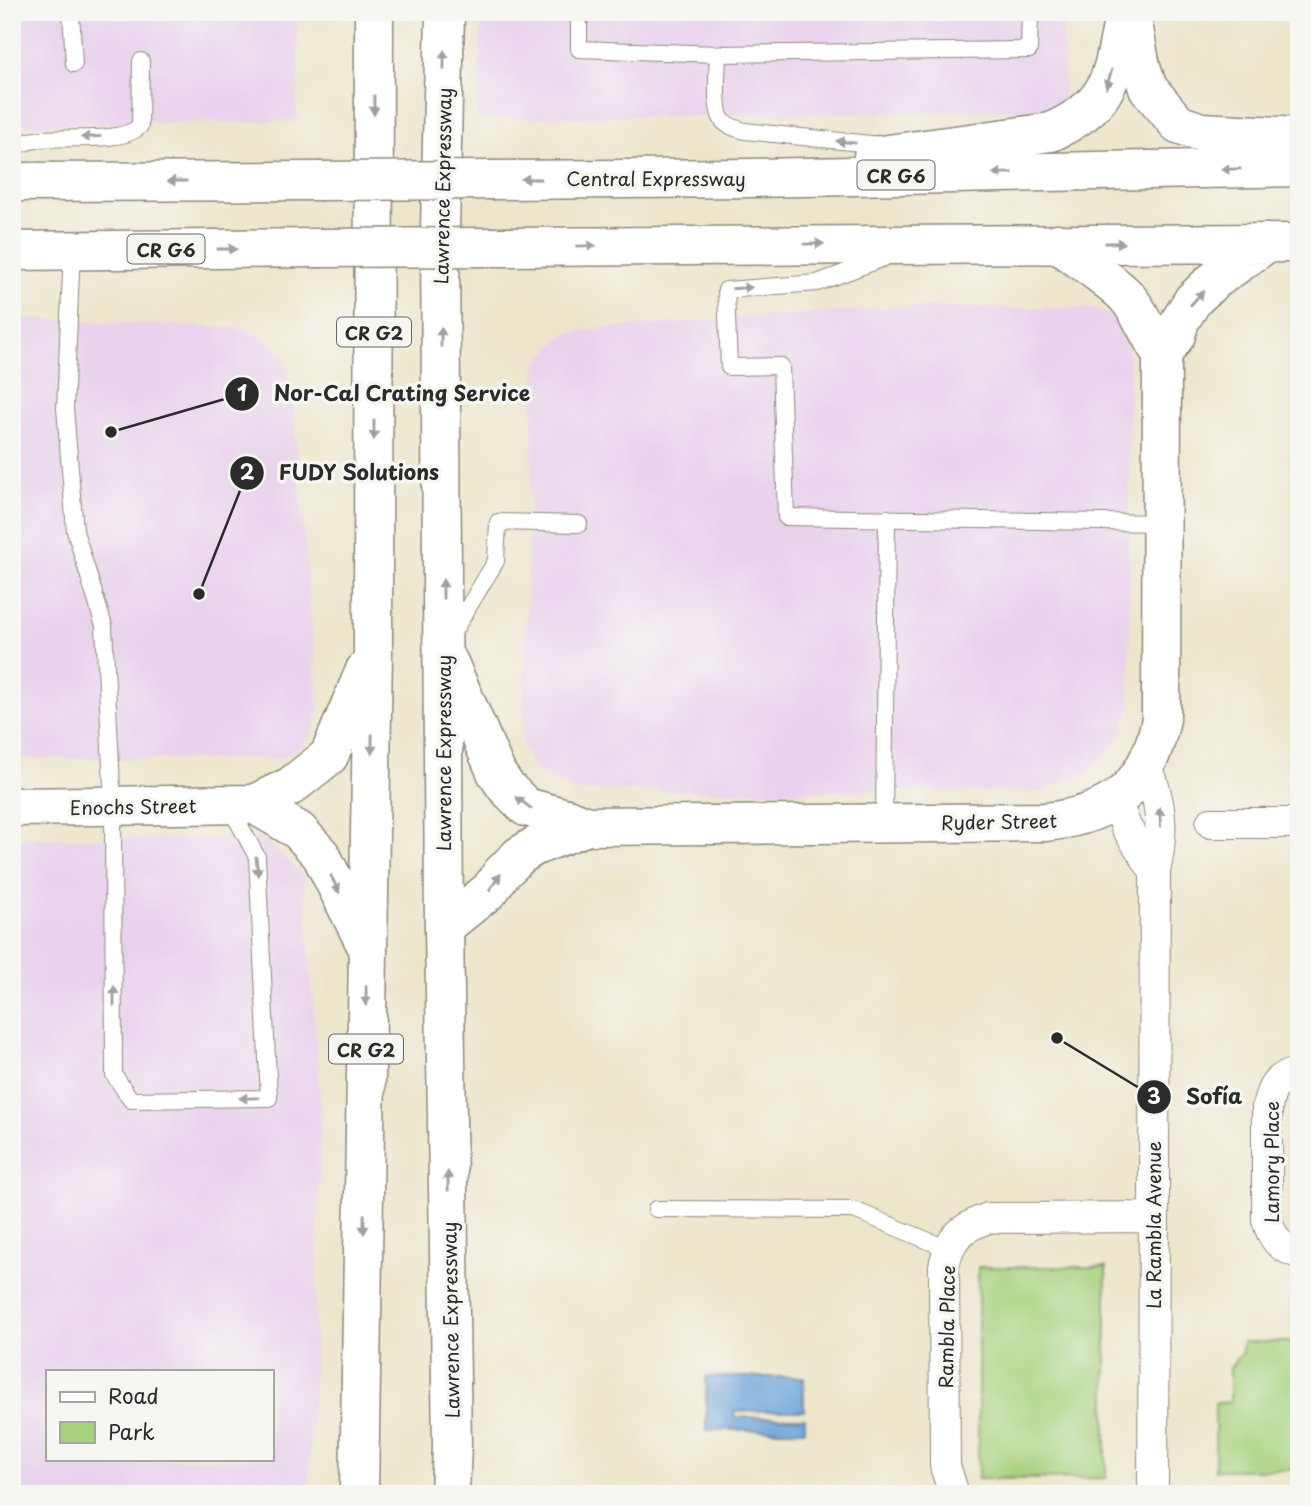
<svg xmlns="http://www.w3.org/2000/svg" width="1311" height="1506" viewBox="0 0 1311 1506" font-family="'Playpen Sans',sans-serif">
	<style>
		.built { fill: #e9d2ed; fill-rule: evenodd }
		.green { fill: #a7d17d; stroke: #697e54; stroke-width: 2 }
		.water { fill: #6aa1d8; stroke: #4a6682; stroke-width: 2 }
		.lines { fill: none; stroke-linecap: round; stroke-linejoin: round }
		.service-casing { stroke: #8c887b; stroke-width: 18 }
		.minor-casing { stroke: #8c887b; stroke-width: 32 }
		.trunk-casing { stroke: #8c887b; stroke-width: 41 }
		.service { stroke: #fff; stroke-width: 16 }
		.minor { stroke: #fff; stroke-width: 30 }
		.trunk { stroke: #fff; stroke-width: 38 }
		.trunk-bridge-casing { stroke: #8c887b; stroke-width: 41; stroke-linecap: butt }
		.trunk-bridge { stroke: #fff; stroke-width: 38 }
		.oneway { fill: #a0a0a0 }
		.labels { text-anchor: middle; dominant-baseline: central; stroke-width: 7; stroke-linejoin: round; paint-order: stroke }
		.shield { fill: #f6f6f2; stroke: #686867; stroke-width: 2 }
		.shield-label { font-size: 18px; font-weight: bold; fill: #2b2b2b }
		.street-label { font-size: 19px; fill: #2b2b2b; stroke: #f6f6f2 }
		.leader { fill: none; stroke: #2b2b2b; stroke-width: 2.5 }
		.callout-dot { fill: #2b2b2b; stroke: #f6f6f2; stroke-width: 2.5 }
		.mark-label { font-size: 21px; text-anchor: middle; font-weight: bold; fill: #fff }
		.callout-label { font-size: 21px; text-anchor: middle; font-weight: bold; fill: #2b2b2b; stroke: #f6f6f2; stroke-width: 7; stroke-linejoin: round; paint-order: stroke }
	</style>
	<rect width="100%" height="100%" fill="#f6f6f2"/>
	<filter id="ink" filterUnits="userSpaceOnUse"><feTurbulence type="fractalNoise" baseFrequency=".0143" numOctaves="2"/><feDisplacementMap in="SourceGraphic" scale="14" xChannelSelector="R" yChannelSelector="G"/><feConvolveMatrix kernelMatrix="1 2 1 2 8 2 1 2 1" color-interpolation-filters="sRGB"/></filter>
	<filter id="wash" filterUnits="userSpaceOnUse"><feTurbulence type="fractalNoise" baseFrequency=".00686" numOctaves="4" result="noise"/><feDisplacementMap in="SourceGraphic" scale="28" xChannelSelector="R" yChannelSelector="G"/><feGaussianBlur stdDeviation="1.57" result="paint"/><feColorMatrix in="noise" values="0 0 0 0 0 0 0 0 0 0 0 0 0 0 0 0 0 1.4 0 .05"/><feComposite in="paint" operator="in"/></filter>
	<g filter="url(#wash)">
		<rect width="100%" height="100%" fill="#ede6cb"/>
		<path class="built" d="M 12,12 L 298,12 L 297,121 L 12,125 Z
			M 482,12 L 1063,12 L 1064,110 L 477,119 Z
			M 894,307 L 1090,308 L 1110,315 L 1122,331 L 1129,355 L 1130,706 L 1123,731 L 1113,747 L 1090,771 L 1043,792 L 574,791 L 534,770 L 522,744 L 534,380 L 538,363 L 551,347 L 564,336 L 580,330 Z
			M 12,318 L 238,328 L 262,336 L 276,348 L 288,368 L 292,391 L 319,710 L 313,732 L 303,746 L 281,759 L 12,759 Z
			M 12,838 L 263,838 L 304,876 L 321,1112 L 313,1395 L 308,1494 L 12,1494 ZM 47,1371 L 271,1371 L 271,1459 L 47,1459 Z"/>
		<path class="green" d="M 1106,1267 L 1106,1478 L 978,1479 L 978,1267 Z
			M 1243,1342 L 1299,1342 L 1299,1470 L 1215,1470 L 1215,1403 L 1230,1402 L 1230,1368 L 1242,1352 Z"/>
		<path class="water" d="M 706,1377 L 804,1377 L 804,1411 L 735,1411 L 734,1417 L 805,1418 L 805,1430 L 706,1430 Z"/>
	</g>
	<g filter="url(#ink)">
		<g class="lines">
			<g class="service-casing">
				<path id="service" d="M 71,12 L 74,64
					M 579,12 L 579,49 L 718,54 L 1029,50 L 1030,12
					M 718,54 C 718,69 713,112 724,122 C 730,127 738,129 745,131 L 880,145
					M 12,149 C 17,146 22,143 27,142 C 55,133 120,146 140,126 L 141,61
					M 72,250 L 65,408 L 75,531 L 104,626 L 113,806 L 114,1075 L 131,1100 L 269,1098 L 257,857 L 230,807
					M 884,258 L 817,283 L 726,290 L 729,367 L 781,366 L 786,517 L 1162,523
					M 452,634 L 496,561 L 498,522 L 579,524
					M 884,822 L 887,518
					M 656,1209 L 854,1210 L 948,1249"/>
			</g>
			<g class="minor-casing">
				<path id="minor" d="M 1147,765 C 1162,805 1164,830 1155,872 L 1153,1494
					M 1116,799 L 1126,827 L 1155,872
					M 1211,823 L 1299,823
					M 1299,1072 C 1277,1077 1271,1086 1267,1108 L 1267,1219 C 1272,1238 1279,1248 1299,1253
					M 954,1494 L 945,1466 L 944,1266 C 950,1237 961,1228 988,1218 L 1152,1217"/>
			</g>
			<g class="trunk-casing">
				<path id="trunk" d="M 445,12 L 440,229 L 444,927 L 452,1446 L 450,1494
					M 1131,13 L 1141,67 L 1148,88 L 1178,124 L 1201,132 L 1299,137
					M 873,156 L 1051,132 C 1115,103 1111,75 1125,12
					M 493,180 L 750,178 L 1299,167
					M 12,182 L 318,181
					M 1057,243 C 1079,260 1104,275 1124,294 C 1140,310 1149,336 1162,355
					M 493,247 L 1299,243
					M 12,251 L 319,248
					M 1162,355 L 1176,335 L 1180,321 L 1193,300 L 1212,282 L 1267,243
					M 449,663 L 497,774 L 506,787 L 526,807 L 567,818 L 587,826
					M 254,804 L 299,831 L 321,855 L 365,943
					M 12,807 L 254,804 L 291,786 L 329,756 L 365,670
					M 444,927 L 490,890 L 501,874 L 519,856 L 535,846 L 587,826 L 1045,822 C 1113,815 1148,787 1161,719 L 1162,355
					M 359,1494 L 373,652 L 374,12"/>
			</g>
			<use href="#service" class="service"/>
			<use href="#minor" class="minor"/>
			<use href="#trunk" class="trunk"/>
			<g class="trunk-bridge-casing">
				<path id="trunk-bridge" d="M 318,181 L 493,180
					M 319,248 L 493,247"/>
			</g>
			<use href="#trunk-bridge" class="trunk-bridge"/>
		</g>
		<defs><path id="oneway-solid" d="M-6-.8H1V-3.2L6.5 0L1 3.2V.8H-6Z" transform="scale(1.75)"/></defs>
		<g class="oneway">
			<use href="#oneway-solid" transform="translate(444 60) rotate(-89)"/>
			<use href="#oneway-solid" transform="translate(1109 79) rotate(106)"/>
			<use href="#oneway-solid" transform="translate(374 105) rotate(90)"/>
			<use href="#oneway-solid" transform="translate(91 137) rotate(177)"/>
			<use href="#oneway-solid" transform="translate(846 142) rotate(-174)"/>
			<use href="#oneway-solid" transform="translate(1231 169) rotate(179)"/>
			<use href="#oneway-solid" transform="translate(1003 173) rotate(179)"/>
			<use href="#oneway-solid" transform="translate(531 179) rotate(180)"/>
			<use href="#oneway-solid" transform="translate(177 181) rotate(180)"/>
			<use href="#oneway-solid" transform="translate(1115 243)"/>
			<use href="#oneway-solid" transform="translate(814 244) rotate(-1)"/>
			<use href="#oneway-solid" transform="translate(586 246) rotate(-1)"/>
			<use href="#oneway-solid" transform="translate(227 249)"/>
			<use href="#oneway-solid" transform="translate(742 288) rotate(-4)"/>
			<use href="#oneway-solid" transform="translate(1197 298) rotate(-48)"/>
			<use href="#oneway-solid" transform="translate(441 337) rotate(-90)"/>
			<use href="#oneway-solid" transform="translate(374 430) rotate(90)"/>
			<use href="#oneway-solid" transform="translate(443 589) rotate(-90)"/>
			<use href="#oneway-solid" transform="translate(372 744) rotate(91)"/>
			<use href="#oneway-solid" transform="translate(524 803) rotate(-143)"/>
			<use href="#oneway-solid" transform="translate(1160 817) rotate(-93)"/>
			<use href="#oneway-solid" transform="translate(257 866) rotate(84)"/>
			<use href="#oneway-solid" transform="translate(495 882) rotate(-55)"/>
			<use href="#oneway-solid" transform="translate(335 884) rotate(64)"/>
			<use href="#oneway-solid" transform="translate(114 996) rotate(-90)"/>
			<use href="#oneway-solid" transform="translate(366 996) rotate(91)"/>
			<use href="#oneway-solid" transform="translate(249 1098) rotate(179)"/>
			<use href="#oneway-solid" transform="translate(448 1181) rotate(-91)"/>
			<use href="#oneway-solid" transform="translate(364 1224) rotate(91)"/>
		</g>
	</g>
	<g class="labels">
		<g class="shield">
			<rect x="857.5" y="160.5" width="77" height="29" rx="5"/>
			<rect x="127.5" y="234.5" width="77" height="29" rx="5"/>
			<rect x="337" y="317.5" width="74" height="29" rx="5"/>
			<rect x="329" y="1034.5" width="74" height="29" rx="5"/>
		</g>
		<g class="shield-label">
			<text x="896" y="175">CR G6</text>
			<text x="166" y="249">CR G6</text>
			<text x="374" y="332">CR G2</text>
			<text x="366" y="1049">CR G2</text>
		</g>
		<g class="street-label">
			<text x="656" y="178">Central Expressway</text>
			<text transform="translate(442 186) rotate(-89)">Lawrence Expressway</text>
			<text transform="translate(443 753) rotate(-90)">Lawrence Expressway</text>
			<text transform="translate(133 806) rotate(-1)">Enochs Street</text>
			<text transform="translate(999 821) rotate(-1)">Ryder Street</text>
			<text transform="translate(1271 1162) rotate(-90)">Lamory Place</text>
			<text transform="translate(1153 1225) rotate(-90)">La Rambla Avenue</text>
			<text transform="translate(450 1320) rotate(-91)">Lawrence Expressway</text>
			<text transform="translate(946 1327) rotate(-89)">Rambla Place</text>
		</g>
	</g>
	<path class="leader" d="M111 432L242 394M199 594L247 473M1057 1038L1154 1097"/>
	<g class="callout-dot">
		<circle cx="111" cy="432" r="7"/>
		<circle cx="199" cy="594" r="7"/>
		<circle cx="1057" cy="1038" r="7"/>
		<circle cx="242" cy="394" r="18"/>
		<circle cx="247" cy="473" r="18"/>
		<circle cx="1154" cy="1097" r="18"/>
	</g>
	<g class="mark-label">
		<text x="242" y="401">1</text>
		<text x="247" y="480">2</text>
		<text x="1154" y="1104">3</text>
	</g>
	<g class="callout-label">
		<text x="402" y="401">Nor-Cal Crating Service</text>
		<text x="359" y="480">FUDY Solutions</text>
		<text x="1214" y="1104">Sofía</text>
	</g>
	<rect width="1311" height="1506" fill="none" stroke="#f6f6f2" stroke-width="42"/>
	<rect x="46" y="1370" width="228" height="91" fill="#f6f6f2" stroke="#a5a5a2" stroke-width="2"/>
	<rect x="60" y="1392" width="35" height="10" fill="#ffffff" stroke="#a5a5a2" stroke-width="2"/>
	<text x="108" y="1404" font-size="21" fill="#2b2b2b">Road</text>
	<rect x="60" y="1422" width="35" height="21" fill="#a7d17d" stroke="#a5a5a2" stroke-width="2"/>
	<text x="108" y="1440" font-size="21" fill="#2b2b2b">Park</text>
</svg>
